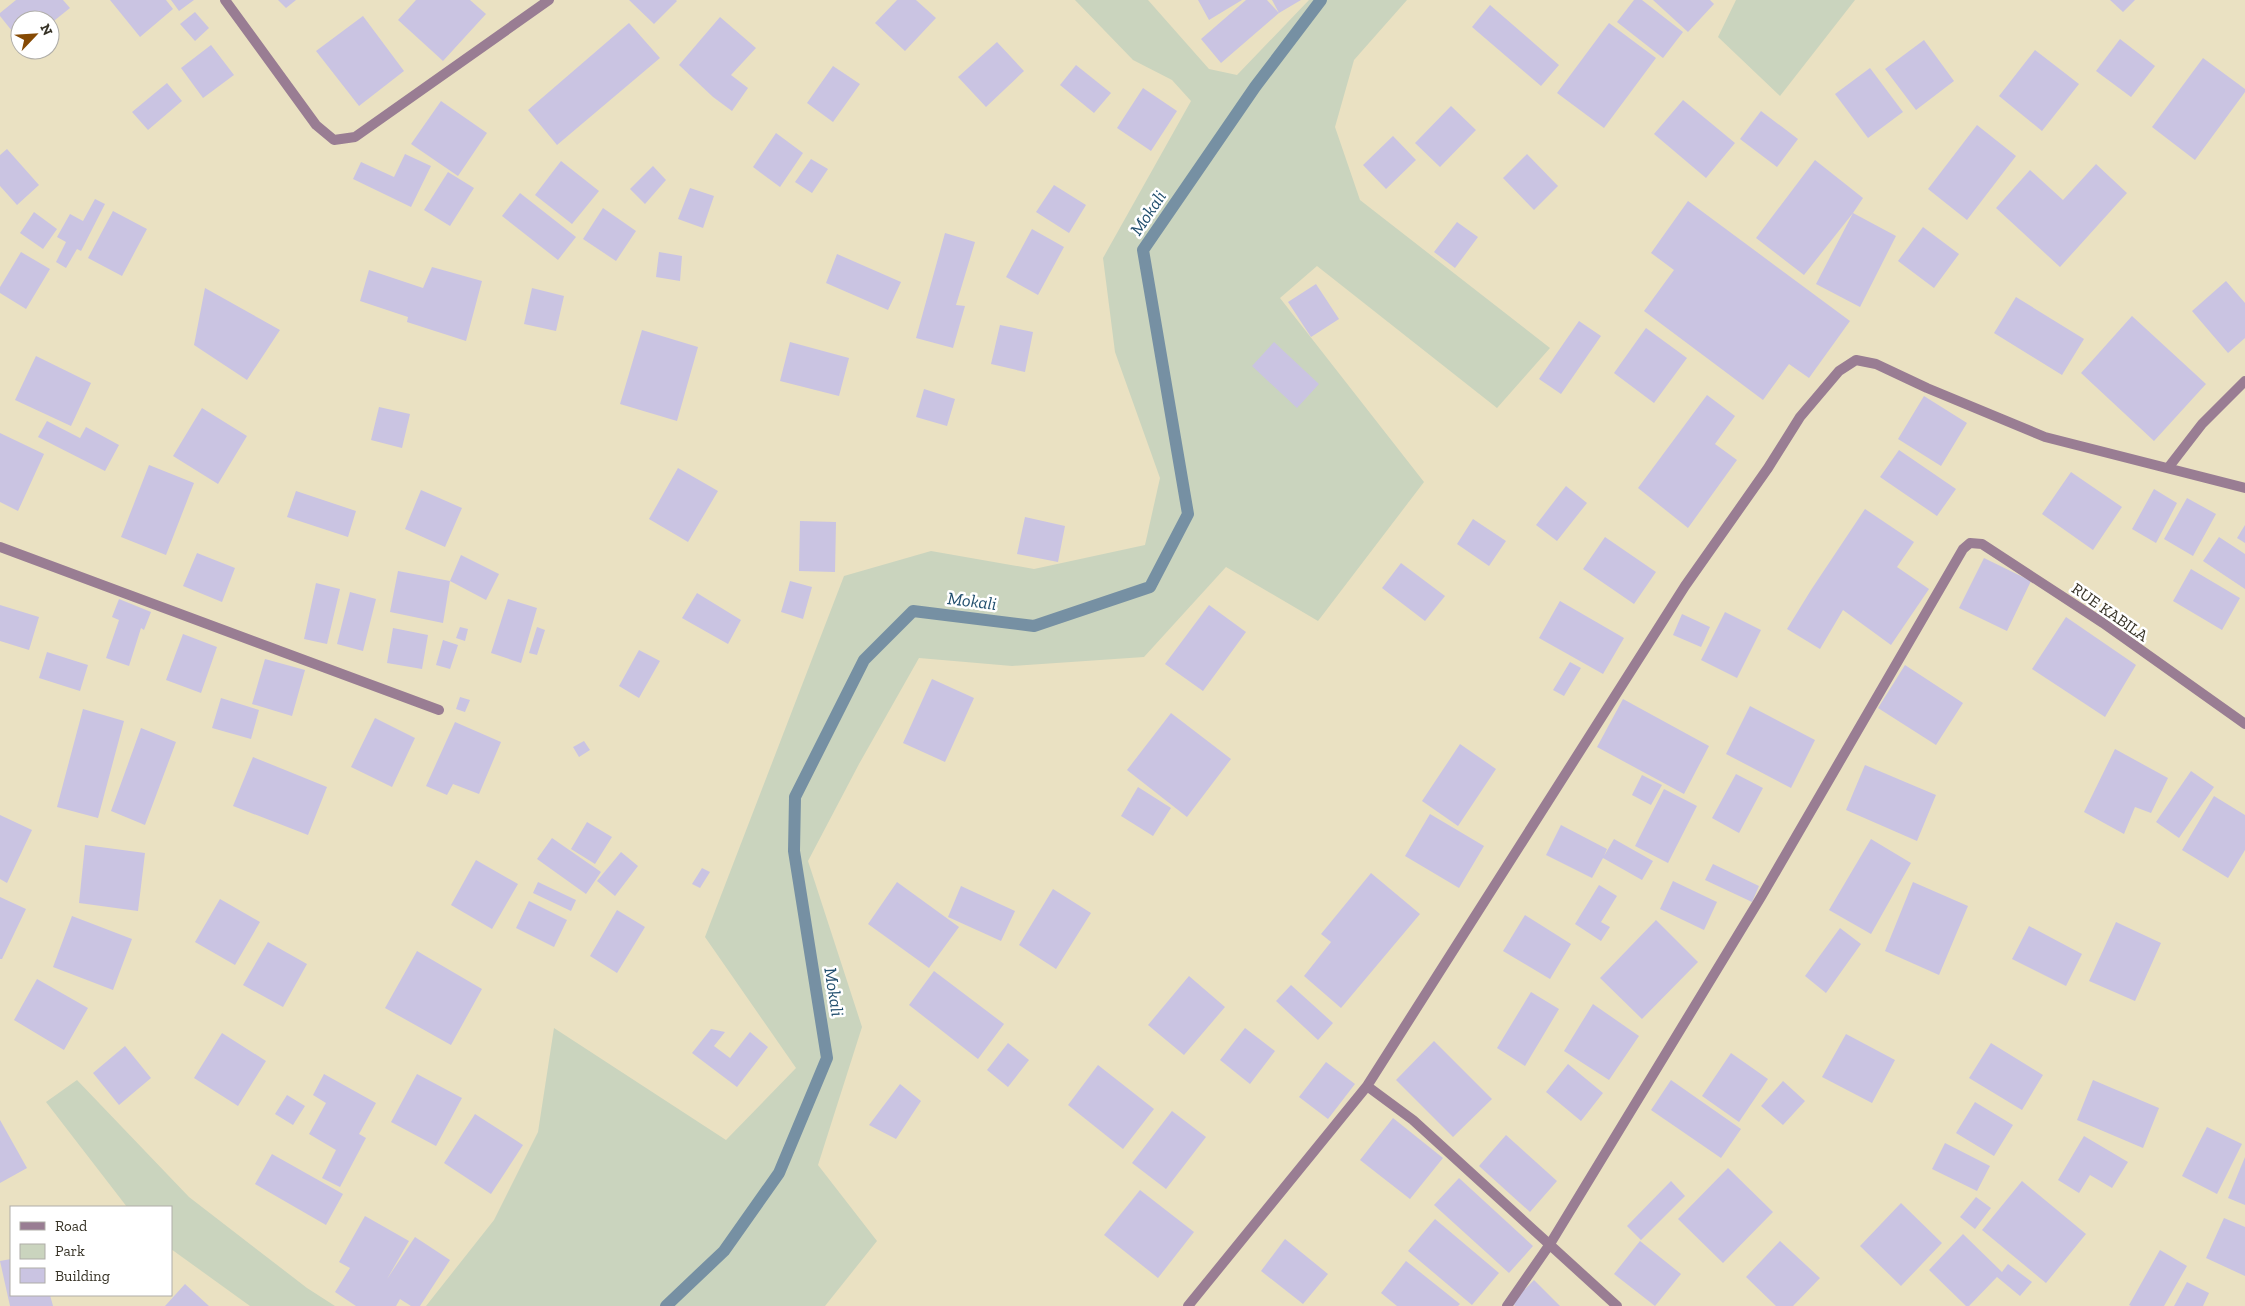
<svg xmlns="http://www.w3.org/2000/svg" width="2245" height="1306" viewBox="0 0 2245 1306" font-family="'Zilla Slab',serif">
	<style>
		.green { fill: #cad4be }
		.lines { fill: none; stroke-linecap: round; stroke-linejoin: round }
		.stream { stroke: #7690a3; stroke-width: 12 }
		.building { fill: #cac4e2 }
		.minor { stroke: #997d93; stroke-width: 10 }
		.labels { text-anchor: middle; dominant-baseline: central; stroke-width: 5; stroke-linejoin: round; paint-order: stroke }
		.street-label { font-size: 16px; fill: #363226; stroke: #fff }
		.water-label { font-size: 18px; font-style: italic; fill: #224f6e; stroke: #fff }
	</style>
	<rect width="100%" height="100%" fill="#eae1c2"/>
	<path class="green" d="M 1075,0 L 1148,0 L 1209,69 L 1237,75 L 1309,0 L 1407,0 L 1354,60 L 1335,127 L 1360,200 L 1550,348 L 1497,408 L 1317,266 L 1280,298 L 1424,482 L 1318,621 L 1226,567 L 1144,657 L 1012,666 L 919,658 L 859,764 L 808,861 L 862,1027 L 818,1165 L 877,1241 L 825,1306 L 426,1306 L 494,1220 L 538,1132 L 554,1028 L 726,1140 L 796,1068 L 705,937 L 844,576 L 931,551 L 1034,569 L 1145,545 L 1160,478 L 1115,352 L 1103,258 L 1191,101 L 1172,80 L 1133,60 Z
		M 1736,0 L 1855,0 L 1780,96 L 1718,37 Z
		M 77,1080 L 189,1197 L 307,1288 L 335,1306 L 250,1306 L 171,1249 L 171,1207 L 127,1207 L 46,1102 Z"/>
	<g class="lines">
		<path class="stream" d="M 666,1306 L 724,1251 L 779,1173 L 827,1058 L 794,851 L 795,797 L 864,660 L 913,611 L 1034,626 L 1150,587 L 1188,514 L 1143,250 L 1255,87 L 1321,0"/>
	</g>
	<path class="building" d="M 16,0 L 63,0 L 70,8 L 50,24 L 50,20 L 20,20 L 20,41 L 0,16 L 0,13 Z
		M 110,0 L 166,0 L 173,9 L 140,37 Z
		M 171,0 L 194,0 L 179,11 Z
		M 278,0 L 296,0 L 286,8 Z
		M 416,0 L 470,0 L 486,14 L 443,61 L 398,20 Z
		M 629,0 L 676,0 L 677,1 L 654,24 Z
		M 897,0 L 916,0 L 936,18 L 905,51 L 875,23 Z
		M 1198,0 L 1242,0 L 1209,20 Z
		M 1246,0 L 1267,0 L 1279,13 L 1221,63 L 1201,39 Z
		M 1272,0 L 1301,0 L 1279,13 Z
		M 1634,0 L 1642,0 L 1683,32 L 1663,58 L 1617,22 Z
		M 1653,0 L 1710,0 L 1714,4 L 1688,32 Z
		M 2110,0 L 2135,0 L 2123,12 Z
		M 1490,5 L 1559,65 L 1541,86 L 1472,27 Z
		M 195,12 L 209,28 L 195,41 L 180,24 Z
		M 363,16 L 404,71 L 359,106 L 316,51 Z
		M 720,17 L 756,48 L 731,75 L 748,88 L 732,111 L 713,97 L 679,65 Z
		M 629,23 L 660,58 L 557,145 L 528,110 Z
		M 1609,23 L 1656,58 L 1604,128 L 1557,93 Z
		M 2120,39 L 2155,66 L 2131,97 L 2096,71 Z
		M 1924,40 L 1954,81 L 1916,110 L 1885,69 Z
		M 997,42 L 1024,71 L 986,107 L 958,77 Z
		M 211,45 L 234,75 L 203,98 L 181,68 Z
		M 2035,50 L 2079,84 L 2042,131 L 1999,96 Z
		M 2203,58 L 2245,89 L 2245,92 L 2195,160 L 2152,127 Z
		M 1076,65 L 1111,93 L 1094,113 L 1060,85 Z
		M 833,66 L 860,84 L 833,122 L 807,103 Z
		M 1870,68 L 1903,112 L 1868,138 L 1835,94 Z
		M 167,83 L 182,101 L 148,130 L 132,112 Z
		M 1143,88 L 1177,111 L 1151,151 L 1117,128 Z
		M 1683,100 L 1735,143 L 1706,178 L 1654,134 Z
		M 441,101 L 487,133 L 458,176 L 411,144 Z
		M 1451,106 L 1476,130 L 1440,167 L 1415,143 Z
		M 1761,111 L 1798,139 L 1777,167 L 1740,139 Z
		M 1977,125 L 2016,156 L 1967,220 L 1928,189 Z
		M 776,133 L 803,153 L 780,187 L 753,167 Z
		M 1393,136 L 1416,160 L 1386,189 L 1363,165 Z
		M 7,149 L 39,185 L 17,205 L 0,186 L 0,155 Z
		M 405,154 L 431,166 L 411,207 L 353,179 L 361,162 L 394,177 Z
		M 1527,154 L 1558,186 L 1534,210 L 1503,178 Z
		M 811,159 L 828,169 L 812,193 L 795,182 Z
		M 1815,160 L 1863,198 L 1853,213 L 1896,236 L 1860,307 L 1816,284 L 1853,213 L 1804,275 L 1756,238 Z
		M 561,161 L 599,191 L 572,224 L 535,195 Z
		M 2096,164 L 2127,193 L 2060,267 L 1996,208 L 2030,170 L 2063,200 Z
		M 653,166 L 666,180 L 645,204 L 630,189 Z
		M 448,172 L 474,188 L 450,226 L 424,210 Z
		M 1054,185 L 1086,205 L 1069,233 L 1036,212 Z
		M 690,188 L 714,196 L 703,228 L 678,219 Z
		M 520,193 L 576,237 L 558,260 L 502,216 Z
		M 95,199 L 105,204 L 81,251 L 77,249 L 66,268 L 56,262 L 66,242 L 57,237 L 70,214 L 83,221 Z
		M 1688,201 L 1850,321 L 1809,378 L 1789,364 L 1763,400 L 1644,311 L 1674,270 L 1651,253 Z
		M 603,208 L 636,231 L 616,261 L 583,239 Z
		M 113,211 L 147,229 L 122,276 L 88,258 Z
		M 34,212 L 57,229 L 43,249 L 20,233 Z
		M 1457,222 L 1478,237 L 1455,268 L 1434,252 Z
		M 1923,227 L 1959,254 L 1934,288 L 1898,261 Z
		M 1032,229 L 1064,247 L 1038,295 L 1006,277 Z
		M 945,233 L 975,242 L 956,305 L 965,306 L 953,348 L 916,338 Z
		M 21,252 L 50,269 L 26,309 L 0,293 L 0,287 Z
		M 659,252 L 682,256 L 680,281 L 656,277 Z
		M 837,254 L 901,282 L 888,310 L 826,283 Z
		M 432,267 L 482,281 L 466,341 L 407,322 L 408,317 L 360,301 L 369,270 L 423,288 Z
		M 2226,281 L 2245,303 L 2245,338 L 2228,353 L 2192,311 Z
		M 1316,284 L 1339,319 L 1311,337 L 1288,302 Z
		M 205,288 L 280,330 L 247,380 L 194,345 Z
		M 532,288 L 564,296 L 556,331 L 524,324 Z
		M 2016,297 L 2084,339 L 2062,375 L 1994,333 Z
		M 2132,316 L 2206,384 L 2154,441 L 2081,373 Z
		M 1579,321 L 1601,336 L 1561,394 L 1539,379 Z
		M 1000,325 L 1033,332 L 1025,372 L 991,364 Z
		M 1646,328 L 1687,358 L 1654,403 L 1614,373 Z
		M 642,330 L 698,347 L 677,421 L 620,404 Z
		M 790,342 L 849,358 L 839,396 L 780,381 Z
		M 1274,342 L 1319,384 L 1297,408 L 1252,366 Z
		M 36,356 L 91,383 L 71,426 L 15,400 Z
		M 924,389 L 955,399 L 947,426 L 916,417 Z
		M 1707,395 L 1735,416 L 1715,444 L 1737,460 L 1688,528 L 1638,488 Z
		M 1924,396 L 1967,423 L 1941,466 L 1898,439 Z
		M 379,407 L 410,414 L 402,448 L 371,440 Z
		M 202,408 L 247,436 L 218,484 L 173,456 Z
		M 47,421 L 80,438 L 86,427 L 119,445 L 105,471 L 38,437 Z
		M 0,433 L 44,454 L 18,511 L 0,502 Z
		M 1899,450 L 1956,489 L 1937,516 L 1880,477 Z
		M 149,465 L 194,483 L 166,555 L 121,537 Z
		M 678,468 L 718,491 L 688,542 L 649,519 Z
		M 2071,472 L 2122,507 L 2093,550 L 2042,514 Z
		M 1566,486 L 1587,503 L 1557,541 L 1536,525 Z
		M 2154,489 L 2177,503 L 2156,543 L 2132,529 Z
		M 421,490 L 462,508 L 445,547 L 405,529 Z
		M 296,491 L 356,511 L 348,537 L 287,517 Z
		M 2187,498 L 2216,514 L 2193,556 L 2164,539 Z
		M 1865,509 L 1914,542 L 1897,567 L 1929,589 L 1891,645 L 1843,610 L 1820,649 L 1787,629 L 1811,590 Z
		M 1025,517 L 1065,526 L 1058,562 L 1017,554 Z
		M 1473,519 L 1506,541 L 1489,566 L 1457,544 Z
		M 800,521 L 836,522 L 835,572 L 799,571 Z
		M 2245,525 L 2245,543 L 2237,538 Z
		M 1605,537 L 1656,572 L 1634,604 L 1583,569 Z
		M 2219,537 L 2245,554 L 2245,589 L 2203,561 Z
		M 197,553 L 235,568 L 222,602 L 183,586 Z
		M 461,555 L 499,574 L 486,600 L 450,581 L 443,623 L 390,612 L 398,571 L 450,581 Z
		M 1984,558 L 2031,581 L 2007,631 L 1959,608 Z
		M 1401,563 L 1445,596 L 1425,621 L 1382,588 Z
		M 2191,569 L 2240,598 L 2222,630 L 2173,601 Z
		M 790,581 L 812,587 L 803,619 L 781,612 Z
		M 316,583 L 340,589 L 327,644 L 304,639 Z
		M 350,592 L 376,599 L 363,651 L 337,644 Z
		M 697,593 L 741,620 L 728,644 L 682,618 Z
		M 119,599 L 151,612 L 144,630 L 141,628 L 129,666 L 106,658 L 119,620 L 112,617 Z
		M 508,599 L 537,608 L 521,663 L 491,653 Z
		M 1560,601 L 1624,638 L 1603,674 L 1539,638 Z
		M 0,605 L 39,617 L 29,650 L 0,641 Z
		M 1209,605 L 1246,632 L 1203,691 L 1165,664 Z
		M 1725,612 L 1761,630 L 1737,678 L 1701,660 Z
		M 1682,614 L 1710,627 L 1701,647 L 1673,635 Z
		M 2066,617 L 2136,665 L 2105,717 L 2032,669 Z
		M 460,627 L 468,629 L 465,641 L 456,638 Z
		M 537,627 L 545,630 L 537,655 L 529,653 Z
		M 393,628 L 428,635 L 422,669 L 387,663 Z
		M 183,634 L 217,647 L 201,693 L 166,680 Z
		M 443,640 L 458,645 L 450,669 L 436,665 Z
		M 639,650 L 660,661 L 639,698 L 619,686 Z
		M 47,652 L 88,665 L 80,691 L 39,678 Z
		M 265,659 L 305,670 L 292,716 L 252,704 Z
		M 1570,662 L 1581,668 L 1564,696 L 1553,690 Z
		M 1905,665 L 1963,703 L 1936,745 L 1878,708 Z
		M 932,679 L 974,698 L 945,762 L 903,743 Z
		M 460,697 L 470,700 L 465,712 L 456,709 Z
		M 221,698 L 259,710 L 251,739 L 212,728 Z
		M 1623,699 L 1709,746 L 1684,794 L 1597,747 Z
		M 1750,706 L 1815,740 L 1791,788 L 1726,754 Z
		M 83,709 L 124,721 L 98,818 L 57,807 Z
		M 1171,713 L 1231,759 L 1187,817 L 1127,770 Z
		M 375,718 L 415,738 L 392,787 L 351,767 Z
		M 455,722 L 501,742 L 479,794 L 453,784 L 447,795 L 426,786 Z
		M 141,728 L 176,742 L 145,825 L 111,811 Z
		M 584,741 L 590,750 L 579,757 L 573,747 Z
		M 1460,744 L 1496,769 L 1458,826 L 1422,801 Z
		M 2115,749 L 2168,778 L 2151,813 L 2135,807 L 2124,834 L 2084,812 Z
		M 253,757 L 327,787 L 308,835 L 233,806 Z
		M 1865,765 L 1936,795 L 1917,841 L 1846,810 Z
		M 2191,771 L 2214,787 L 2179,838 L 2156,822 Z
		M 1736,774 L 1763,788 L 1739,833 L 1712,818 Z
		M 1642,775 L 1662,785 L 1651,805 L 1632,795 Z
		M 1138,787 L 1171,808 L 1153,836 L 1121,816 Z
		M 1664,789 L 1697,806 L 1668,863 L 1635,846 Z
		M 2214,796 L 2245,815 L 2245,850 L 2228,878 L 2182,850 Z
		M 1430,814 L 1484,846 L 1459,888 L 1405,856 Z
		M 0,815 L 32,830 L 7,883 L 0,879 Z
		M 587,822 L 612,837 L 595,864 L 571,849 Z
		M 1561,825 L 1607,849 L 1604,856 L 1614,839 L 1653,861 L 1642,880 L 1603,858 L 1592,878 L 1546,855 Z
		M 552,838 L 601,872 L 586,894 L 537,859 Z
		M 1871,839 L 1911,863 L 1871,934 L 1829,910 Z
		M 85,845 L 145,853 L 138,911 L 79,903 Z
		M 621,852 L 638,866 L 615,896 L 597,881 Z
		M 476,860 L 518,884 L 492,929 L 451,905 Z
		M 1713,864 L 1759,886 L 1752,902 L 1705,880 Z
		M 702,868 L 710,872 L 700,888 L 692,884 Z
		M 1371,873 L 1420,914 L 1341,1008 L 1304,976 L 1331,942 L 1321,934 Z
		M 1673,881 L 1717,902 L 1704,930 L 1660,909 Z
		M 538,882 L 576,900 L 571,911 L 533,893 Z
		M 897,882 L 959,927 L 929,968 L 868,924 Z
		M 1913,882 L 1968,906 L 1939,975 L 1885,951 Z
		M 1599,885 L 1617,896 L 1601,922 L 1610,927 L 1601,941 L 1575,924 Z
		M 961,886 L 1015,911 L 1001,941 L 948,917 Z
		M 1053,889 L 1091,913 L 1056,969 L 1019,945 Z
		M 0,897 L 26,909 L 2,959 L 0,959 Z
		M 220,899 L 260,922 L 235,965 L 195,942 Z
		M 529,901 L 567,920 L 554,947 L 516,928 Z
		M 617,910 L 645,927 L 617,973 L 590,956 Z
		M 1525,915 L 1571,944 L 1550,979 L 1503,951 Z
		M 72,916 L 132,939 L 113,990 L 53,967 Z
		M 1656,920 L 1698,962 L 1642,1019 L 1600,978 Z
		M 2116,922 L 2161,943 L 2135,1001 L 2089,981 Z
		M 2029,926 L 2082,954 L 2066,986 L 2012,959 Z
		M 1840,928 L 1861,944 L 1826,993 L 1805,976 Z
		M 268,942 L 307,964 L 283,1007 L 243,985 Z
		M 417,951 L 482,989 L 451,1045 L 385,1008 Z
		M 934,971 L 1004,1024 L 978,1059 L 909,1005 Z
		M 1189,976 L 1225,1007 L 1184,1055 L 1148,1025 Z
		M 37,979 L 88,1008 L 64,1050 L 14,1020 Z
		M 1291,985 L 1333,1023 L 1318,1040 L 1276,1001 Z
		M 1531,992 L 1559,1009 L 1525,1066 L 1497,1048 Z
		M 1593,1004 L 1639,1036 L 1609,1080 L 1564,1051 Z
		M 1245,1028 L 1275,1051 L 1250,1084 L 1220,1060 Z
		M 711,1029 L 725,1032 L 714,1046 L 730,1058 L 750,1032 L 768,1047 L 737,1087 L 692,1053 Z
		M 222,1033 L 266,1061 L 238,1106 L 194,1078 Z
		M 1846,1034 L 1895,1060 L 1872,1103 L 1822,1077 Z
		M 1434,1041 L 1492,1099 L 1453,1137 L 1396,1080 Z
		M 1008,1043 L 1029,1060 L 1008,1087 L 987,1070 Z
		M 1991,1043 L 2043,1075 L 2022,1110 L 1969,1078 Z
		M 125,1046 L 151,1078 L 119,1105 L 93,1073 Z
		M 1731,1053 L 1768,1079 L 1739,1122 L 1702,1096 Z
		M 1326,1062 L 1355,1084 L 1328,1119 L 1299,1097 Z
		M 1568,1064 L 1603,1093 L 1581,1121 L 1546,1092 Z
		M 1098,1065 L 1154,1109 L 1123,1149 L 1068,1105 Z
		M 324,1074 L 376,1103 L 359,1134 L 366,1138 L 340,1187 L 322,1178 L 336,1150 L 309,1134 L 326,1103 L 313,1095 Z
		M 417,1074 L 462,1098 L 436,1146 L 391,1122 Z
		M 1671,1080 L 1741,1129 L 1721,1158 L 1651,1110 Z
		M 2093,1080 L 2159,1108 L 2143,1148 L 2077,1120 Z
		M 1783,1081 L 1805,1101 L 1783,1125 L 1761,1106 Z
		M 900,1084 L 921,1101 L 896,1139 L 869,1125 Z
		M 287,1095 L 305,1106 L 293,1125 L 275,1114 Z
		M 1975,1102 L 2013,1125 L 1994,1156 L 1956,1133 Z
		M 1172,1111 L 1206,1137 L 1166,1189 L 1132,1163 Z
		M 475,1114 L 523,1145 L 491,1194 L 444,1163 Z
		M 1393,1118 L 1443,1158 L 1410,1199 L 1360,1160 Z
		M 0,1120 L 27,1168 L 0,1183 Z
		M 2207,1127 L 2242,1144 L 2217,1194 L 2182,1176 Z
		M 1506,1135 L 1557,1181 L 1530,1212 L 1479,1166 Z
		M 2084,1136 L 2128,1162 L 2112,1188 L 2090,1175 L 2079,1193 L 2058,1180 Z
		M 1945,1143 L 1990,1166 L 1977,1191 L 1932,1169 Z
		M 272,1154 L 343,1194 L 326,1225 L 255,1184 Z
		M 2245,1157 L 2245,1205 L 2228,1198 Z
		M 1728,1168 L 1773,1212 L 1723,1263 L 1678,1219 Z
		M 1459,1178 L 1533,1246 L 1509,1273 L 1434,1205 Z
		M 1671,1181 L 1685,1196 L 1641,1240 L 1627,1226 Z
		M 2022,1181 L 2086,1234 L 2046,1283 L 1982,1230 Z
		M 1140,1190 L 1194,1232 L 1158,1278 L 1104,1235 Z
		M 1976,1197 L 1991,1208 L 1975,1229 L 1960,1217 Z
		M 1901,1203 L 1942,1243 L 1901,1286 L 1860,1246 Z
		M 365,1216 L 409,1241 L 387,1279 L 415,1237 L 450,1260 L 420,1306 L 411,1306 L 400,1299 L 396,1306 L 356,1306 L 335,1292 L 350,1268 L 339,1262 Z
		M 2224,1218 L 2245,1227 L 2245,1276 L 2206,1258 Z
		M 1435,1219 L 1499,1273 L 1472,1305 L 1408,1251 Z
		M 1963,1234 L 2002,1272 L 2008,1264 L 2032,1282 L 2020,1296 L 1997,1277 L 1969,1306 L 1966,1306 L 1929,1270 Z
		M 1285,1239 L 1328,1274 L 1303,1304 L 1261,1271 Z
		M 1640,1241 L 1681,1274 L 1655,1306 L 1614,1274 Z
		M 1780,1241 L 1820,1278 L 1793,1306 L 1776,1306 L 1746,1277 Z
		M 2160,1250 L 2187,1266 L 2164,1306 L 2131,1306 L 2129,1305 Z
		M 11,1259 L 11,1295 L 50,1295 L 53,1306 L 10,1306 L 0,1261 Z
		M 1406,1261 L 1460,1304 L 1458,1306 L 1397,1306 L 1381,1293 Z
		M 1534,1280 L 1560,1306 L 1515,1306 L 1512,1302 Z
		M 2187,1282 L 2209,1293 L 2203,1306 L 2174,1306 Z
		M 185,1284 L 209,1306 L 165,1306 Z"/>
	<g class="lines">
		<path class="minor" d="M 225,0 L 316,125 L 334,140 L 355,137 L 549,0
			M 2168,468 L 2202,424 L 2245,381
			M 0,547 L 439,710
			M 1367,1086 L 1413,1120 L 1617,1306
			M 1188,1306 L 1367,1086 L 1685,586 L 1768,468 L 1800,417 L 1839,371 L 1856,360 L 1876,364 L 1927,388 L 2045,437 L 2245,488
			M 1507,1306 L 1550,1244 L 1761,897 L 1963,549 L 1970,543 L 1982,544 L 2103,623 L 2245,724"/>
	</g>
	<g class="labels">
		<g class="street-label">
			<text transform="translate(2110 612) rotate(35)">RUE KABILA</text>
		</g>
		<g class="water-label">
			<text transform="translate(1148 213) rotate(-56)">Mokali</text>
			<text transform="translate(972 601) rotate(7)">Mokali</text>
			<text transform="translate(834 992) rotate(81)">Mokali</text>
		</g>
	</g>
	<rect x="10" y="1206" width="162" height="90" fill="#ffffff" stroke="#afada8"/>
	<rect x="20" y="1222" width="25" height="8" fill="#997d93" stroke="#afada8"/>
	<text x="55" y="1231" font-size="15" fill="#363226">Road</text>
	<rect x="20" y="1244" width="25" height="15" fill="#cad4be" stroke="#afada8"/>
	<text x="55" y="1256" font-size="15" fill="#363226">Park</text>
	<rect x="20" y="1268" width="25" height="15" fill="#cac4e2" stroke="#afada8"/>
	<text x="55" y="1281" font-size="15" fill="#363226">Building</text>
	<g transform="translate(35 35) rotate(65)"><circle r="24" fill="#ffffff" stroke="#afada8"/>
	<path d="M0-4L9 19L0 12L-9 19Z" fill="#864a04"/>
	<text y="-8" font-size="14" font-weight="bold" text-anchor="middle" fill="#363226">N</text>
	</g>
</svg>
